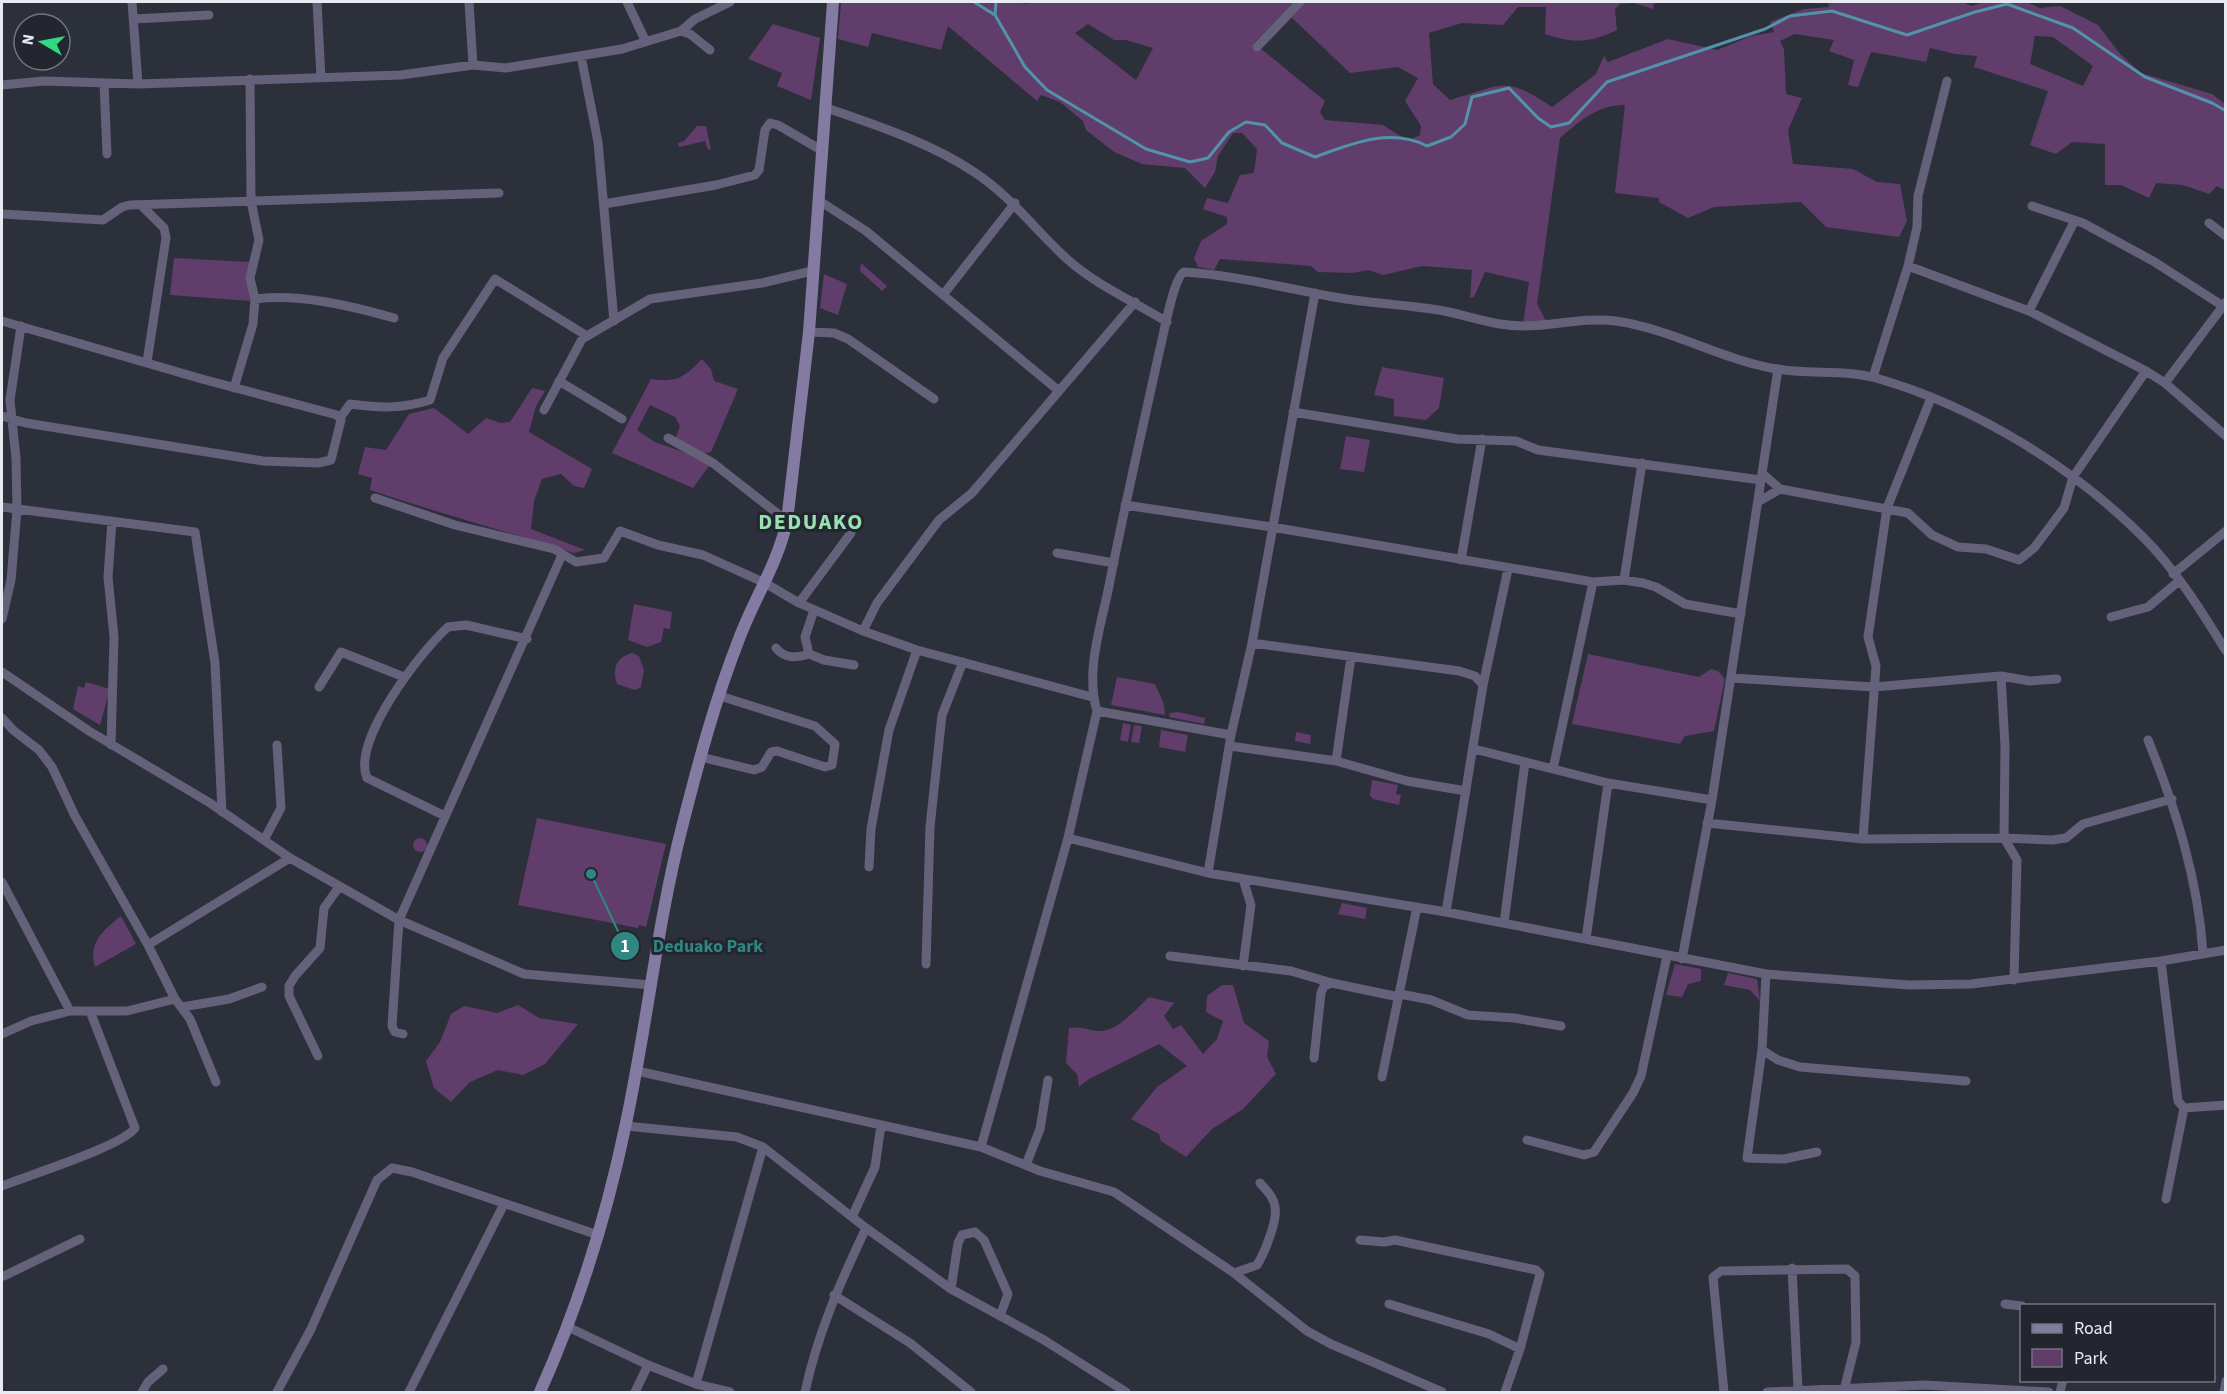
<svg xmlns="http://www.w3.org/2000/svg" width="2227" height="1394" viewBox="0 0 2227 1394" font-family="'Source Sans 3',sans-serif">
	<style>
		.green { fill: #603d6a; fill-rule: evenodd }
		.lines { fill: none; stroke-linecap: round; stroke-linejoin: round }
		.stream { stroke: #5293a9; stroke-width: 3 }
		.street { stroke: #66617a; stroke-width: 9 }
		.secondary { stroke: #847ba3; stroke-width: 12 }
		.labels { text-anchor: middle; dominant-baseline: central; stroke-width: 6; stroke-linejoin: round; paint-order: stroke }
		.district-label { font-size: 22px; font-weight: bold; letter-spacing: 1.5px; fill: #98e1b1; stroke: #23262f }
		.leader { fill: none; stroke: #308782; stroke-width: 2 }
		.callout-dot { fill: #308782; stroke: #23262f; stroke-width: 2 }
		.mark-label { font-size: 18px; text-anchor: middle; font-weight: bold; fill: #fff }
		.callout-label { font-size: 18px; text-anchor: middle; font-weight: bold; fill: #308782; stroke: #23262f; stroke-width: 6; stroke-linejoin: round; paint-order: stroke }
	</style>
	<rect width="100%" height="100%" fill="#2c303a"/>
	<path class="green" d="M 841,2 L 1021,2 L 1026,4 L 1029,2 L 1295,2 L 1254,43 L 1325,101 L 1320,112 L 1325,120 L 1383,125 L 1408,141 L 1420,135 L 1421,126 L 1405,101 L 1418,78 L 1398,67 L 1350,73 L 1290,16 L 1305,2 L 1654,2 L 1653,9 L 1634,3 L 1620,4 L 1615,9 L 1617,30 C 1590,43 1573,44 1545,34 L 1546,7 L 1518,7 L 1503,25 L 1462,23 L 1429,33 L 1433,84 L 1450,100 C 1503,85 1504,75 1552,107 L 1596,74 L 1604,56 L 1608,62 L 1668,39 L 1717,50 L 1751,36 L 1774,32 L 1770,22 L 1804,9 L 1829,7 L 1828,2 L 1963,2 L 1971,6 L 1984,2 L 2026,2 L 2040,8 L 2060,6 L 2098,25 L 2121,55 L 2141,73 L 2212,94 L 2225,104 L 2225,190 L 2217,186 L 2209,194 L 2183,185 L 2156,183 L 2149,198 L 2121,185 L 2105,185 L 2105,144 L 2072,142 L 2056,154 L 2030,145 L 2048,91 L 1974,67 L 1977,56 L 1955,54 L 1930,48 L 1926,62 L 1871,52 L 1858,87 L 1848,85 L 1854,60 L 1829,51 L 1834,40 L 1794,34 L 1780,41 L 1784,49 L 1786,94 L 1802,98 L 1788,130 L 1793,164 L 1853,169 L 1877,182 L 1900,184 L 1907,221 L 1899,237 L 1826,227 L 1801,202 L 1714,207 L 1688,218 L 1659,202 L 1659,198 L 1615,193 L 1625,105 C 1597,105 1580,121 1560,138 L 1537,304 L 1547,323 L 1523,325 L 1529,282 L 1485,272 L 1474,297 L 1470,298 L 1472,270 L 1422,266 L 1383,275 L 1369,270 L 1352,273 L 1318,272 L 1311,266 L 1220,259 L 1214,270 L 1198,267 L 1194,258 L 1201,241 L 1227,224 L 1227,217 L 1203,209 L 1207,198 L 1228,203 L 1240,175 L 1254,173 L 1257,149 L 1242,133 L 1233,133 L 1218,156 L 1215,172 L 1205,188 L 1185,168 L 1142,164 L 1114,152 L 1086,130 L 1083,121 L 1060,102 L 1041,95 L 1037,101 L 948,26 L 941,50 L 872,33 L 868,47 L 838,39 ZM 1088,24 L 1114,40 L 1126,40 L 1153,48 L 1136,80 L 1075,33 ZM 2035,36 L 2053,37 L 2093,66 L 2083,86 L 2030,64 Z
		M 773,24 L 820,38 L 811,100 L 777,86 L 782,73 L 748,59 Z
		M 697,126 L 706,126 L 711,149 L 708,150 L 705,141 L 679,147 L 678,143 L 684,141 Z
		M 174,258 L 250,262 L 251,301 L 170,295 Z
		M 861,263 L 887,286 L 882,291 L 860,271 Z
		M 824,274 L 847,284 L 838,315 L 820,308 Z
		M 702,359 L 711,369 L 714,381 L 738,389 L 711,452 L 701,454 L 675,440 L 680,426 L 675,417 L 650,405 L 637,430 L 655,442 L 706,460 L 709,466 L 693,488 L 612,453 L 651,379 C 678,383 684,377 702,359 Z
		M 1382,367 L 1444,378 L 1439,408 L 1426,420 L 1394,416 L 1394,399 L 1374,395 Z
		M 532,388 L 545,391 L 536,406 L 529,432 L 592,469 L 584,488 L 574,486 L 561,474 L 542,479 L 534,501 L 531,529 L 585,550 L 574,553 C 506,531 438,513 370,490 L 372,478 L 358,474 L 365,447 L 386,450 L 409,414 L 434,408 L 468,434 L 486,418 L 501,423 L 510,422 Z
		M 1346,436 L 1370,440 L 1364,472 L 1340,469 Z
		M 634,604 L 672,612 L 670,629 L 664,628 L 661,642 L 647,647 L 628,640 Z
		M 632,653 L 639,656 L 644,670 L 641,687 L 635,690 L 617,684 C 612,669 616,657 632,653 Z
		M 1588,654 L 1699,677 L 1711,669 L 1718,671 L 1725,679 L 1714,731 L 1685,736 L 1680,744 L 1572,724 Z
		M 1117,677 L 1155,684 L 1164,704 L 1165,715 L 1111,705 Z
		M 86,682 L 110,689 L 100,725 L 73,709 L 78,686 L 84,688 Z
		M 1178,712 L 1205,718 L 1204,724 L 1169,717 L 1170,713 Z
		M 1123,723 L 1131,725 L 1128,742 L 1120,740 Z
		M 1134,725 L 1142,726 L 1139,743 L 1131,742 Z
		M 1161,730 L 1188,735 L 1185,752 L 1159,747 Z
		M 1296,732 L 1311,735 L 1310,744 L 1295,741 Z
		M 1372,780 L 1398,785 L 1396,794 L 1401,795 L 1399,805 L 1373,799 L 1370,795 Z
		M 537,818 L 666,844 L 646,927 L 639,925 L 638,928 L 518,905 Z
		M413 845a7 7 0 1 1 14 0a7 7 0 1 1-14 0Z
		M 1342,903 L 1367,908 L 1365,919 L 1338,914 Z
		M 121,916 L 136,944 L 95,967 C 88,943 103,930 121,916 Z
		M 1675,964 L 1701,969 L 1701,981 L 1688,984 L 1682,997 L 1666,995 Z
		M 1728,973 L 1757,979 L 1760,1001 L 1750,990 L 1724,985 Z
		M 1222,985 L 1233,985 L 1244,1023 L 1269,1041 L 1267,1057 L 1276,1074 L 1243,1109 L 1212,1129 L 1186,1157 L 1161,1141 L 1159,1134 L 1131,1119 L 1157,1087 L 1187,1066 L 1159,1044 L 1089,1079 L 1079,1087 L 1077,1074 L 1066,1063 L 1069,1028 C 1083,1026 1092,1032 1102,1031 C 1120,1029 1137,1008 1149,997 L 1174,1003 L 1164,1016 L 1173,1029 L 1181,1025 L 1203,1054 L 1217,1039 L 1223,1021 L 1206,1012 L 1207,996 Z
		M 518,1005 L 539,1018 L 578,1024 L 545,1064 L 523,1075 L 498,1070 L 470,1082 L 451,1102 L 434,1088 L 426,1061 L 440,1042 L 451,1014 L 464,1006 L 497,1013 Z"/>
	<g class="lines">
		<path class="stream" d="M 974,2 L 995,15
			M 996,2 L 995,15 L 1025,67 L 1047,90 L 1146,149 L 1190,162 L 1208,158 L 1229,132 L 1246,122 L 1265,125 L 1282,143 L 1315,157 C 1351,144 1390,127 1427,146 L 1451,137 L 1465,124 L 1472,97 L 1509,88 L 1538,118 L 1551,127 L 1569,123 L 1607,82 L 1765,29 L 1790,16 L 1832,11 L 1907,35 L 1975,12 L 2007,4 L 2073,28 L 2145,77 L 2212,103 L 2226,111"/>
		<path class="street" d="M 132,2 L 138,84
			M 317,2 L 321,78
			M 469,2 L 473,65
			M 627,2 L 646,42
			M 134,19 L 209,15
			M 681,31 L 695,19 L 730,2
			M 1257,47 L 1300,2
			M 581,56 L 598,142 L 614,321
			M 104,83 L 107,154
			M 2,85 L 44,81 L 138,84 L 401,75 L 473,65 L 506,68 L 622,49 L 681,31 L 690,34 L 710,50
			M 824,107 C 875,125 929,142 974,172 C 1011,196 1035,230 1067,259 C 1096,285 1133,301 1167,322
			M 818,200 L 866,231 L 1059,391
			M 604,204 L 716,185 L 755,175 L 759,170 L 765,130 L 770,123 L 778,125 L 821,150
			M 141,205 L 164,228 L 166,238 L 147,362
			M 2032,206 L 2083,223 L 2153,261 L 2226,308
			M 2,214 L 103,220 L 122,207 L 130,205 L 499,193
			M 2209,223 L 2226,236
			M 1908,266 L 2029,311 L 2146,371 L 2165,383 L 2226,436
			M 943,295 L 1015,203
			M 255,299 C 298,293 352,306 394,318
			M 2029,311 L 2074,222
			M 2,321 L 202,379 L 337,415 L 341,420 L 331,460 L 318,463 L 263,461 L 26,423 L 2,416
			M 809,332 L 834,333 L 848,339 L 934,399
			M 1873,377 L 1908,266 L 1917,227 L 1918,196 L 1947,81
			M 559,381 L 622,419
			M 2165,383 L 2226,302
			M 234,388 L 253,324 L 255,299 L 250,278 L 259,240 L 251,201 L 250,79
			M 544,410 L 582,339 L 650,299 L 762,283 L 812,271
			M 1293,412 L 1457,439 L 1516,441 L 1538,450 L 1761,480
			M 340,418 L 350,404 C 380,408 401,409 430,400 L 443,358 L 495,279 L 587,336
			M 668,438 L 713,463 L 787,521
			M 1763,474 L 1780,489 L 1908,513 L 1932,535 L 1958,547 L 1986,549 L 2019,560 L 2034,548 L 2064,508 L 2073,477 L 2146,371
			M 375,498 L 455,525 L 554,549 L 576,562 L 604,558 L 620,531 L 658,545 L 703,555 L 765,583 L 799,603 L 863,631 L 917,650 L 1092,697
			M 1758,502 L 1780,489
			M 1125,505 L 1272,527 L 1593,582 L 1624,580 L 1643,583 L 1656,587 L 1685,604 L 1741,614
			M 2,507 L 195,532 L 215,663 L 222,812
			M 1057,553 L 1114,563
			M 1461,560 L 1482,439
			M 2173,574 L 2226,531
			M 1624,580 L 1642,463
			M 799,603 L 851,533
			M 814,610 L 805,637 L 809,654 L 824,660 L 854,665
			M 2111,617 L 2148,607 L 2179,581
			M 2,619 L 11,580 L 17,510 L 16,459 L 10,400 L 21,326
			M 863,631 L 877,603 L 939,520 L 972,493 L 1135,302
			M 1252,643 L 1459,671 L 1475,676 L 1483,685
			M 776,648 C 785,659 796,658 809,654
			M 2,672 L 89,731 L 210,803 L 290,858 L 399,920 L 524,974 L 651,985
			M 2001,676 L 2005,746 L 2004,838 L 2017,860 L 2014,980
			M 1731,678 L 1874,687 L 2001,676 L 2030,681 L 2057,679
			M 319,687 L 341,652 L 404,677
			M 1097,711 L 1231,735
			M 2,718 L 13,730 L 39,750 L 52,767 L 75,816 L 148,945 L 175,999 L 190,1019 L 216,1082
			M 2148,740 C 2176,809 2198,879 2203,953
			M 111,745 L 114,637 L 108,577 L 112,521
			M 1230,746 L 1336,761 L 1407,781 L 1466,791
			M 1474,749 L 1608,783 L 1712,800
			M 701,757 L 754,770 L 762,767 L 771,752 L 777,751 L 825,767 L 832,765 L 835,744 L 815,726 L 720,696
			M 1336,761 L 1351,657
			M 1553,769 L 1593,582
			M 445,816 L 367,778 C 351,741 421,651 448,627 L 466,625 L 527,639
			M 1707,823 L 1863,839 L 2004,838 L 2052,840 L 2066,838 L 2083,824 L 2172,799
			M 1068,838 L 1097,711 C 1085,671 1101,626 1109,586 C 1124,508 1142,431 1159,353 C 1163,338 1173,278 1184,272 C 1234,275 1285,288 1334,297 C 1366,303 1399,304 1432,309 C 1455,312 1477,320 1500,324 C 1539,331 1577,316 1616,321 C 1672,329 1722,360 1777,369 C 1809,375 1845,369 1876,378 C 1974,406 2072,466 2144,538 C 2176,570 2202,612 2226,651
			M 1863,839 L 1876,666 L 1868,637 L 1887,508 L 1931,398
			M 264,840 L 281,808 L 277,745
			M 869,867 L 871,829 L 889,730 L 917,650
			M 1208,873 L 1231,735 L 1252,643 L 1315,293
			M 2,882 L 70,1011
			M 1446,912 L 1483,685 L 1508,569
			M 1504,923 L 1525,762
			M 1586,939 L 1608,783
			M 148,945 L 290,858
			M 1170,956 L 1291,971 L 1332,983
			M 1682,959 L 1712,800 L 1778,369
			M 2161,961 L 2178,1101 L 2184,1108 L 2226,1105
			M 926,964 L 930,827 L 942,715 L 963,662
			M 1243,966 L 1251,905 L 1243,879
			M 1766,974 L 1762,1050 L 1747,1158 L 1784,1159 L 1817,1152
			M 1400,994 L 1431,1000 L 1468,1015 L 1514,1018 L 1561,1026
			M 182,1007 L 229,999 L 262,987
			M 2,1034 L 31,1021 L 70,1011 L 127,1011 L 175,999
			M 403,1034 L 395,1032 L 392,1026 L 399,920 L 562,555
			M 1762,1050 L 1778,1060 L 1800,1067 L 1966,1081
			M 318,1056 L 289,996 L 289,986 L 295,976 L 320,948 L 324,908 L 339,887
			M 1314,1058 L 1321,993 L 1324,986 L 1332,983 L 1399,997
			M 637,1071 L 981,1147 L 1068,838 L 1208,873 L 1446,912 L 1766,974 L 1909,985 L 1971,984 L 2161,961 L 2226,950
			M 1382,1077 L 1417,907
			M 626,1126 L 737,1137 L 763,1147 L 866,1228 L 951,1289 L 1044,1340 L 1126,1392
			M 1527,1140 L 1584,1155 L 1594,1152 L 1633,1093 L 1641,1076 L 1667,956
			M 981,1147 L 1040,1171 L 1114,1192 L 1234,1273 L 1257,1265 C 1264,1254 1278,1220 1275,1207 C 1274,1197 1266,1190 1260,1183
			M 1026,1165 L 1040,1129 L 1048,1080
			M 2,1186 C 26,1176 123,1146 135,1128 L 90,1011
			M 2166,1199 L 2184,1108
			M 852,1217 L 875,1167 L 881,1125
			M 1360,1240 L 1384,1242 L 1395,1240 L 1536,1270 L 1540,1274 L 1520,1349 L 1505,1392
			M 1792,1268 L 1798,1389
			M 1234,1273 L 1307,1331 L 1331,1344 L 1442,1392
			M 4,1276 L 80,1239
			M 951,1289 L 958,1243 L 962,1235 L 975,1232 L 984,1240 L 1008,1294 L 1000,1316
			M 834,1295 L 910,1343 L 971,1392
			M 1389,1304 L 1489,1334 L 1520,1349
			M 2005,1304 L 2022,1306
			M 568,1327 L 648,1365
			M 696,1384 L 763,1147
			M 142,1392 L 148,1382 L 163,1369
			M 277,1392 L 311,1329 L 377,1180 L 392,1168 L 412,1172 L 598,1235
			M 409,1392 L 504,1204
			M 635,1392 L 648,1365 L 696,1384 L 730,1392
			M 805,1392 C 818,1332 840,1283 866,1228
			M 1724,1392 L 1713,1277 L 1721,1271 L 1847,1269 L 1855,1276 L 1856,1342 L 1844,1390
			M 1767,1392 L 1924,1385 L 2049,1392
			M 2060,1392 L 2063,1380
			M 2224,1392 L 2226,1381"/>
		<path class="secondary" d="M 540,1392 C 578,1307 607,1215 626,1123 C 647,1025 657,925 682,827 C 698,764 715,700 739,639 C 754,599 778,563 787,521 L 809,332 L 833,2"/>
	</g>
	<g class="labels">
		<g class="district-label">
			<text x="811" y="522">DEDUAKO</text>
		</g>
	</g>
	<path class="leader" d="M591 874L625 946"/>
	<g class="callout-dot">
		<circle cx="591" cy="874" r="6"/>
		<circle cx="625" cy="946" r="15"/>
	</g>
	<g class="mark-label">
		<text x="625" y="952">1</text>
	</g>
	<g class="callout-label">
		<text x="708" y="952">Deduako Park</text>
	</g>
	<rect width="2227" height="1394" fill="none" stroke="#e8eaf1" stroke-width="6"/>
	<rect x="2020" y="1304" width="195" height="78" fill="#23262f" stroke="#72747d" stroke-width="1.5"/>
	<rect x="2032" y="1324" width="30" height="9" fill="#847ba3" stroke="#72747d" stroke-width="1.5"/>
	<text x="2074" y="1334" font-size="18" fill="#e8eaf1">Road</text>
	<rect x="2032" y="1349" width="30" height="18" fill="#603d6a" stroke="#72747d" stroke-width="1.5"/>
	<text x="2074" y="1364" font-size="18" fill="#e8eaf1">Park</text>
	<g transform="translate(42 42) rotate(280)"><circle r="28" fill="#23262f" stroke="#72747d" stroke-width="1.5"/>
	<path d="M0-4.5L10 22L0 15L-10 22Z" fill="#33d882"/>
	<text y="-9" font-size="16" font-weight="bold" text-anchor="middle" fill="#e8eaf1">N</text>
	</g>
</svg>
